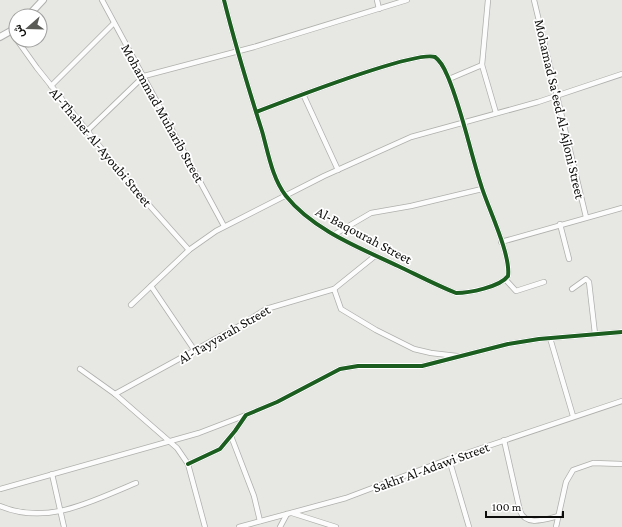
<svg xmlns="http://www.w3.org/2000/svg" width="622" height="527" font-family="'Crimson Pro',Vazirmatn,serif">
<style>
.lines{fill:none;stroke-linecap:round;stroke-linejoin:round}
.street-casing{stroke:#afb0ad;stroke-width:6}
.secondary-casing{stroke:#afb0ad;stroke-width:8}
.street{stroke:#fbfcfb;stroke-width:4.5}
.secondary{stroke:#fbfcfb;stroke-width:6}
.cycleway-casing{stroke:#fff;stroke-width:6}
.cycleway{stroke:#1b5e20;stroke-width:4}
.labels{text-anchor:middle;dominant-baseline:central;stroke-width:3.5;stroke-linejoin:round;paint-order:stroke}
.street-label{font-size:14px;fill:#0e0f0c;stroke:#fff}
</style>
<rect width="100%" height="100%" fill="#e7e8e3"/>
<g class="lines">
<defs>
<g id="street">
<polyline points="102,0 224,226"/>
<path d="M224,0C235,44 248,87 262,131C268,152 272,178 286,196C313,230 360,248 398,266C417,275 436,285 456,293C469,293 500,287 508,276C511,255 489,210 482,188C470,152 463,113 448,77C445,70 442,62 435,57C416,50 282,102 256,112"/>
<polyline points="377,0 379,9"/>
<polyline points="488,0 482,65 496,113"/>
<polyline points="534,0 586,217"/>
<polyline points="17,40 37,68 125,178 189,250"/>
<polyline points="449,79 482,65"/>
<polyline points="51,86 114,23"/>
<polyline points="303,94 338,170"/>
<polyline points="88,130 144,76 254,47 407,0"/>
<polyline points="560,224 569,259"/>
<polyline points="335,234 371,213 411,206 482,189"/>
<polyline points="501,242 622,208"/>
<polyline points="505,279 516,291 544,282"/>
<polyline points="151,286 195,351"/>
<polyline points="334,289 341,309 376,330 414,349 431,353 457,356"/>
<polyline points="572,289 586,279 589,282 595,334"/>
<polyline points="131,305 189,250 216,231 324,176 411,137 538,102 622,74"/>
<polyline points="550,338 573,416"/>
<polyline points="80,369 115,394 177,448 188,464 205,527"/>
<polyline points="115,394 241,325 266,309 334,289 375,256"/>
<polyline points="231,436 254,496 260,521"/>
<path d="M504,440L520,511C526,527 546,519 559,516"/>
<polyline points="449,459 469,527"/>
<polyline points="188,464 220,449 235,431 246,415 277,402 340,369 358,366 422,366 508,344 539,339 622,332"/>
<polyline points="52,474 64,527"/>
<polyline points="0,489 199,433 246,415"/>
<path d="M0,506C48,526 92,501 136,483"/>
<polyline points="292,513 336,527"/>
<polyline points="239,527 346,498 449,459 622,401"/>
<polyline points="280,527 287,514"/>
<polyline points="556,527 566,482 573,470 593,463 622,464"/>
</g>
<g id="secondary">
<polyline points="28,16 43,0"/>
<polyline points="0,37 16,28"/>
</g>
</defs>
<use href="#street" class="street-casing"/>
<use href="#secondary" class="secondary-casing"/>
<use href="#street" class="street"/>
<use href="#secondary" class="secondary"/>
<defs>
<g id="cycleway">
<path d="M224,0C235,44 248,87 262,131C268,152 272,178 286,196C313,230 360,248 398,266C417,275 436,285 456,293C469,293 500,287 508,276C511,255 489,210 482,188C470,152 463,113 448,77C445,70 442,62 435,57C416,50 282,102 256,112"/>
<polyline points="188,464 220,449 235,431 246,415 277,402 340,369 358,366 422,366 508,344 539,339 622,332"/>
</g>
</defs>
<use href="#cycleway" class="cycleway-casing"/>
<use href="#cycleway" class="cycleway"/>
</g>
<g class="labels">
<g class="street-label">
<text transform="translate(560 109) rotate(77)">Mohamad Sa'eed Al-Ajloni Street</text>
<text transform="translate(163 113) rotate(61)">Mohammad Muharib Street</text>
<text transform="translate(101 147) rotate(50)">Al-Thaher Al-Ayoubi Street</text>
<text transform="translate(364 235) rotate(28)">Al-Baqourah Street</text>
<text transform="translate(224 334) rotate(-30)">Al-Tayyarah Street</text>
<text transform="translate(431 467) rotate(-20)">Sakhr Al-Adawi Street</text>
</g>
</g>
<g transform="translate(28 28) rotate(250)"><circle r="19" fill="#ffffff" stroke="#9f9f9e"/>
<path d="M0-3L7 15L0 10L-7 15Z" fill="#5a5b57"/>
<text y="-6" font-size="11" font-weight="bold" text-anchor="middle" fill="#0e0f0c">ش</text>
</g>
<path d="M486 511v6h77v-6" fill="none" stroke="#0e0f0c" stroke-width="2"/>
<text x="492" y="511" font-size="12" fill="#0e0f0c" stroke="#ffffff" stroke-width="3" paint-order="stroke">100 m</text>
</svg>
